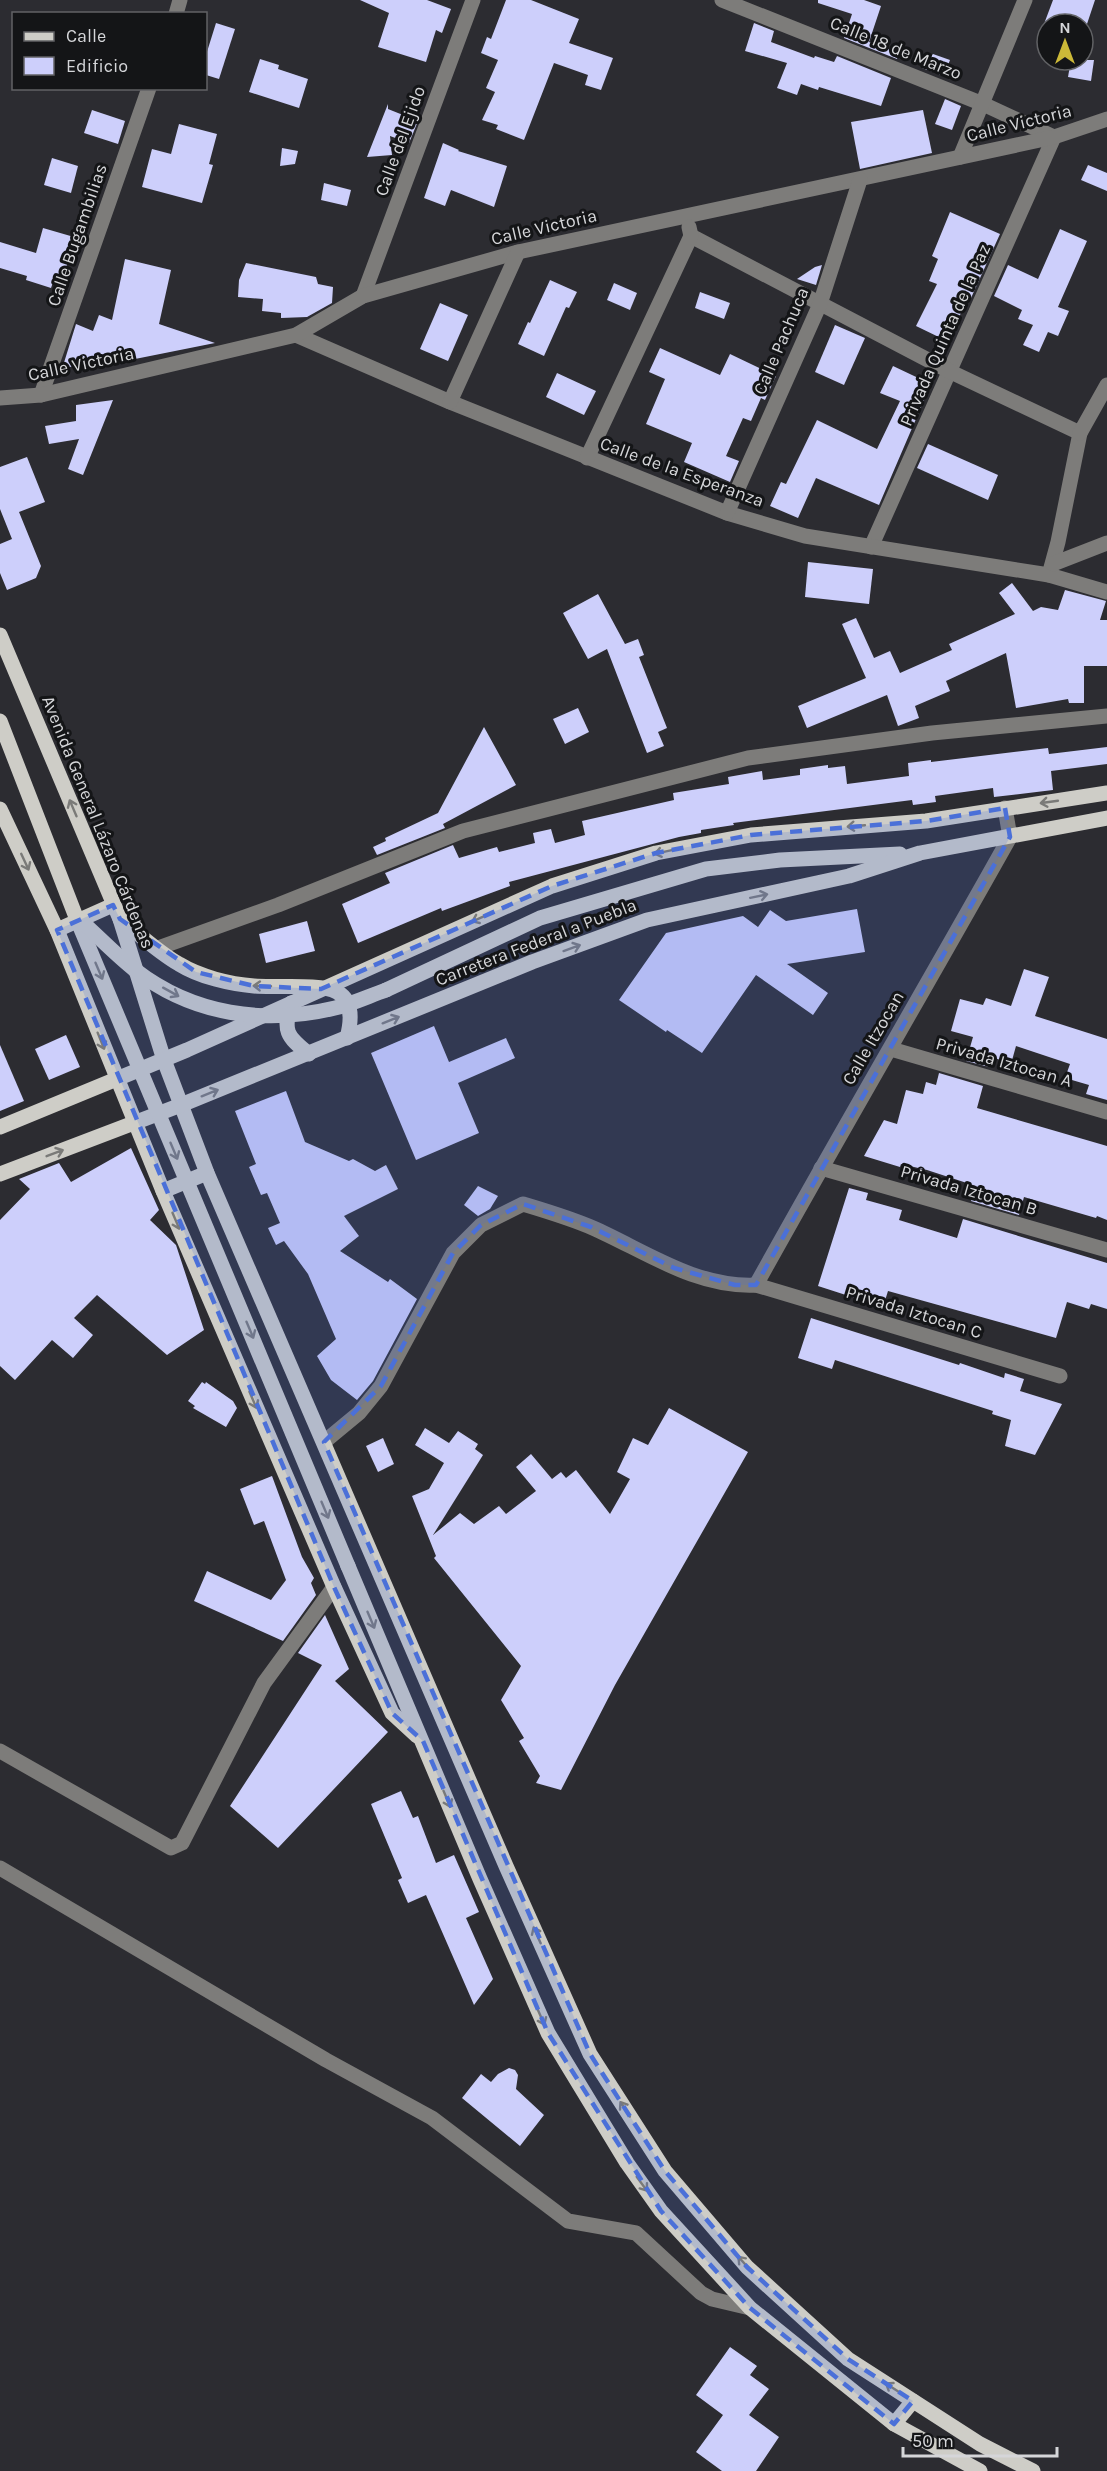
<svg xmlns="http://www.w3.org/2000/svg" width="1107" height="2471" font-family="Karla,sans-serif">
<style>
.building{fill:#cdcffb}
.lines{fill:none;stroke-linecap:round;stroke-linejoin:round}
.minor{stroke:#7d7c7a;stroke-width:15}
.major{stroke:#cecdc7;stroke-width:15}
.major-bridge{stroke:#cecdc7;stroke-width:15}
.oneway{stroke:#7a7a78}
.marked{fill:#4b70d8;fill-opacity:0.2;stroke:#4b70d8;stroke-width:4.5;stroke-dasharray:12 8;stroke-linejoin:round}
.labels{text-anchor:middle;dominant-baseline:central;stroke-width:6;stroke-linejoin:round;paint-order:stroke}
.street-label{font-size:18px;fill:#d5d6d9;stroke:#141517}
</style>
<rect width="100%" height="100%" fill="#2c2c31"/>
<g class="building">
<polygon points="360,0 427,0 451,9 442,33 436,30 426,62 378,47 389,13"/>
<polygon points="506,0 531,0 579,19 569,43 613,58 601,90 585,85 588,75 554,63 524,140 496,129 498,125 482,120 495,92 486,88 498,60 481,53 487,37 491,39"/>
<polygon points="818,0 864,0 881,6 869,42 899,53 897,59 844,38 852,14 818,3"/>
<polygon points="1053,0 1095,0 1087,24 1044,24"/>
<polygon points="216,23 235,29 219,79 206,75 206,55"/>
<polygon points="754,23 774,31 771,42 814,58 815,56 834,62 837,56 891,78 881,106 819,87 818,90 801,84 797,95 777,88 787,63 745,51"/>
<polygon points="933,54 950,60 944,76 922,68"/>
<polygon points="260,59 279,65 278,69 308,79 299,108 249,92"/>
<polygon points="1071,60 1094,60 1091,81 1068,77"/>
<polygon points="945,99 961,106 952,130 935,124"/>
<polygon points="388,104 388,109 418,121 409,143 390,136 392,155 367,157"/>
<polygon points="92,110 125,121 118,144 84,133"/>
<polygon points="923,110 932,153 860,169 851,122"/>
<polygon points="179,124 217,134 209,164 213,165 202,203 142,187 152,149 171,154"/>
<polygon points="443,143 459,150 458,151 507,166 494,207 451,190 445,206 424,198"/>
<polygon points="282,148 298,151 295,164 280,166"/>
<polygon points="52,158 78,166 71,193 44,185"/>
<polygon points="1088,165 1107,173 1107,191 1081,180"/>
<polygon points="324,183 351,190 347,206 321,200"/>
<polygon points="950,212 1000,234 971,298 969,297 947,341 916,326 937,284 929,281 938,259 932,256"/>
<polygon points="43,228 74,237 64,276 56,274 51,288 26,280 27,276 0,268 0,242 36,253"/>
<polygon points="1060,229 1087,241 1058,307 1069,311 1058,336 1048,332 1039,352 1023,345 1033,325 1018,319 1022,310 994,296 1008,265 1038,279"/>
<polygon points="125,259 171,270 159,324 215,343 115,363 118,355 62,369 76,324 93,331 99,315 112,320"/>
<polygon points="246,263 316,277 318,284 333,287 332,303 307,317 281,318 281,313 262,311 263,299 238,297 239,280"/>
<polygon points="822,265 816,285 797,279 815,267"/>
<polygon points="550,280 577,292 569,308 566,307 544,356 518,344 528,322 530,323"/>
<polygon points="614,283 637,293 630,310 607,300"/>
<polygon points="700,292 730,303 724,319 695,308"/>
<polygon points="440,303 468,315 448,361 420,349"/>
<polygon points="835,325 865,338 844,385 815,372"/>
<polygon points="660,348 720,375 730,354 776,376 765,400 761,398 751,421 743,418 726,456 739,461 730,482 684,462 692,443 646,424 665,379 649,372"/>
<polygon points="893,366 931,384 879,505 816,478 798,518 770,506 781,482 786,484 817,420 877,449 900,401 880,393"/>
<polygon points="557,373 596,391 584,415 546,397"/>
<polygon points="113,400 83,475 68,469 79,439 49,444 45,426 76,421 76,405"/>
<polygon points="928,444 998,475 988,500 917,468"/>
<polygon points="27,457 45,502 19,512 41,566 36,578 7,590 0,573 0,544 12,539 0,509 0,467"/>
<polygon points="808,562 873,569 869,604 805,597"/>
<polygon points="1012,583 1033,611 1041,607 1058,610 1065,590 1106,601 1100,620 1107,620 1107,666 1084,666 1084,703 1069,703 1068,699 1016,708 1006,653 946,681 950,691 915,706 919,718 898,726 887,695 807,728 798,706 866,678 842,624 856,618 874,658 890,651 900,673 952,650 949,644 1015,614 999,593"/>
<polygon points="598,594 625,644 638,639 644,655 639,657 667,728 658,732 664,746 647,753 607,649 588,659 563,613"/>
<polygon points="578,708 589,732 565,744 553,719"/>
<polygon points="484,727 516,785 443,824 445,828 377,855 373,847 386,841 385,838 438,813"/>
<polygon points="1107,747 1107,764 1051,771 1053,790 994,797 993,788 935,796 936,802 913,805 912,800 733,823 734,825 701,830 701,833 679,837 509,882 510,886 442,911 441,908 358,943 342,904 390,883 385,873 453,845 459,858 497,847 499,852 535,843 533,833 551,829 555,843 585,835 582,821 674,800 673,793 729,784 728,777 762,771 763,780 800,775 800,769 828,765 828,768 845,766 847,784 909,776 908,763 931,760 931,762 1048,748 1049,754"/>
<polygon points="857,909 865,952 787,964 828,993 813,1015 756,975 702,1053 667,1030 666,1032 619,1000 666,933 743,916 758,927 770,910 786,921"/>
<polygon points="307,921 315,951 266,963 259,934"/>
<polygon points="1024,969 1049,977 1035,1016 1107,1039 1107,1100 1086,1094 1089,1085 1065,1078 1070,1064 1016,1046 1011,1064 992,1057 989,1067 966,1061 973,1037 951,1031 960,999 983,1005 986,998 1011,1006"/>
<polygon points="434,1026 449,1062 506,1038 515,1058 458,1083 479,1133 416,1160 371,1053"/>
<polygon points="66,1035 80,1067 49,1080 35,1049"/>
<polygon points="0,1045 24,1101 0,1111"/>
<polygon points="939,1073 983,1086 977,1108 1107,1146 1107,1220 1097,1216 1096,1218 1024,1197 1019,1215 971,1201 976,1186 927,1170 901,1164 900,1167 864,1156 884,1120 897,1124 906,1090 923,1094 926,1082 936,1085"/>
<polygon points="286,1091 305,1142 349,1161 353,1159 375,1171 386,1165 398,1189 344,1216 359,1236 340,1251 388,1282 390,1279 417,1299 373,1381 357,1400 331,1380 317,1356 336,1339 308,1274 284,1241 276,1245 268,1228 280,1223 267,1193 261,1195 249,1167 256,1164 235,1111"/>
<polygon points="131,1148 159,1210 150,1220 176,1245 204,1330 167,1355 97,1295 74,1318 93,1335 73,1358 52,1340 15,1380 0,1366 0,1220 30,1189 19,1179 59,1163 71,1182"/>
<polygon points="478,1186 498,1196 490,1209 478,1216 464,1205"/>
<polygon points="849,1188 868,1193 866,1200 902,1210 899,1220 957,1238 963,1219 1107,1263 1107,1309 1091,1304 1089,1309 1067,1302 1056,1338 888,1291 883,1307 818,1286"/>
<polygon points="811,1318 959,1365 960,1363 1004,1378 1005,1373 1024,1379 1020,1391 1062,1404 1035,1455 1005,1446 1011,1420 992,1414 993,1411 835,1360 832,1369 798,1358"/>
<polygon points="202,1382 205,1384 206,1382 233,1401 237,1408 226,1427 193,1408 195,1406 188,1401"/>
<polygon points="669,1408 748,1452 615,1685 561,1790 536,1783 540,1776 519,1741 524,1738 501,1700 521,1666 434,1558 436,1556 412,1496 429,1489 444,1463 415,1445 425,1428 449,1443 458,1431 478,1444 475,1449 483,1455 433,1535 460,1513 474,1524 499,1506 506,1514 536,1491 516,1467 531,1454 552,1479 561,1472 566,1478 576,1470 610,1514 630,1479 617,1472 633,1438 648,1445"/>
<polygon points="383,1438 394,1464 378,1472 366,1446"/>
<polygon points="272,1476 302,1557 314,1578 311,1583 316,1595 283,1641 194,1601 207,1571 271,1600 286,1580 264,1521 254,1525 240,1489"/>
<polygon points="325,1615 349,1669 335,1681 388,1732 278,1848 230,1806 322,1665 298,1653"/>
<polygon points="401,1791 413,1818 418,1816 436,1863 454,1855 479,1912 466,1918 493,1979 474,2005 426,1895 408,1903 398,1880 402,1878 371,1804"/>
<polygon points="509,2068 515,2070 518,2075 516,2089 544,2115 520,2146 462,2098 481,2074 491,2082 498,2074"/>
<polygon points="730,2347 757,2366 750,2375 769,2389 749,2415 779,2437 756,2471 722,2471 696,2452 723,2415 696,2395"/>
</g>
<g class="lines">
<g class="minor">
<polyline points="722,0 983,104 1054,137 871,547"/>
<polyline points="176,14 180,0"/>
<polyline points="960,157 1025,0"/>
<polyline points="691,236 951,372 1080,433 1058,542 1049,575"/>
<polyline points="363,296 473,0"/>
<polyline points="296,335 450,402 727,513 805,536 1049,575 1107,592"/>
<polyline points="41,395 149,88"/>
<polyline points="0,398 41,395 296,335 363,296 518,252 1054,137 1107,119"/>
<polyline points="450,402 518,252"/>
<polyline points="1080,433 1107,385"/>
<polyline points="587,458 691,236 689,227"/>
<polyline points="727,513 820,304 860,180"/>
<polyline points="1053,564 1107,543"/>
<polyline points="158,948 278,905 463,831 748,758 932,733 1107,716"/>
<polyline points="891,1049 1107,1112"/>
<polyline points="821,1168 1107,1250"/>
<path d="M756,1285C839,1135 926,987 1010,837L1005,808"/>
<path d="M324,1442L359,1413L381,1386L453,1253L481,1225L523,1204C546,1211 570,1218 593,1228C645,1251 696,1288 756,1285L1060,1376"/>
<polyline points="0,1751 171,1848 182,1843 264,1683 334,1587"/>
<polyline points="0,1868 326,2060 432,2118 568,2221 636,2233 701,2293 712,2299 750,2308"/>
</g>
<g class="major">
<polyline points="0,635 120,919 164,1060 207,1173 506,1866 590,2054 665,2171 747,2267 848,2359 980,2444 1033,2471"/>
<polyline points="0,721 76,917"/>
<polyline points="0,809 57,930 163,1191 334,1587 392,1713 417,1736"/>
<path d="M120,919C139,934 158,952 179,964C200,977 230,984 254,986C276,988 319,983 337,992C354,1001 351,1023 347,1038"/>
<polyline points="57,930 113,905"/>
<polyline points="386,990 540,918 706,869 780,860 900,854"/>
<path d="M291,1003C283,1031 286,1036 309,1054"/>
<polyline points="0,1127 187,1050 552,886 656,853 751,835 926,821 1107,793"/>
<polyline points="0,1174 181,1105 532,962 647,920 849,876 920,853 1107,818"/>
<polyline points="163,1191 207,1173"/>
<polyline points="348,1566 480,1879 548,2033 627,2163 661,2211 750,2308 894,2424 980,2471"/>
<polyline points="894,2424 913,2401"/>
</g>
<g class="major-bridge">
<polyline points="76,917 348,1566"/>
<path d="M81,921C99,937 116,955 135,970C193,1015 264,1025 335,1008C352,1004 369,996 386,990"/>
</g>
</g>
<defs><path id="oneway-shaft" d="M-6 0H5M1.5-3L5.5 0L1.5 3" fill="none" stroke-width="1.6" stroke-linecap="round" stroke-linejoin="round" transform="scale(1.5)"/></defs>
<g class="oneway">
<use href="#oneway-shaft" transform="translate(1049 802) rotate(172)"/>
<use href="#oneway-shaft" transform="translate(73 808) rotate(-113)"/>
<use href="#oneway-shaft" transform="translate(856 826) rotate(175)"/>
<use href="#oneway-shaft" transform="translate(663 852) rotate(168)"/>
<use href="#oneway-shaft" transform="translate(25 862) rotate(65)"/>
<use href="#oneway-shaft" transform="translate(759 896) rotate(-12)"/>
<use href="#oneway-shaft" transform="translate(480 918) rotate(156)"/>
<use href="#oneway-shaft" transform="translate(572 948) rotate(-20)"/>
<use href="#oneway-shaft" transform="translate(99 971) rotate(67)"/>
<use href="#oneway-shaft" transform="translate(262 986) rotate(-178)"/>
<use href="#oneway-shaft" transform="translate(171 992) rotate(29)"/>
<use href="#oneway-shaft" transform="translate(391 1020) rotate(-22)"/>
<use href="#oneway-shaft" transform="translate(101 1041) rotate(68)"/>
<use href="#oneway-shaft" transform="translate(210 1093) rotate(-22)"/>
<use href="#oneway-shaft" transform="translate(174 1151) rotate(67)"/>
<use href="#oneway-shaft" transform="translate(55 1153) rotate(-21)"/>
<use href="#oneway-shaft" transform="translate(176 1221) rotate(67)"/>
<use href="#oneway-shaft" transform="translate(250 1330) rotate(67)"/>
<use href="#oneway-shaft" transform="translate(253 1400) rotate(67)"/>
<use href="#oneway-shaft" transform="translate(325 1510) rotate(67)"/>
<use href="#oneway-shaft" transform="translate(371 1620) rotate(67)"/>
<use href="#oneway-shaft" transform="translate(447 1799) rotate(67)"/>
<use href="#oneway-shaft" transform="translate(537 1935) rotate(-114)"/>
<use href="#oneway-shaft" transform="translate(541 2017) rotate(66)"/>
<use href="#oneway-shaft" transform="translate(625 2109) rotate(-123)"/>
<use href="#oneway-shaft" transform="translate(642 2184) rotate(54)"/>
<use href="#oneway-shaft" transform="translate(744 2263) rotate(-132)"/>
<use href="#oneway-shaft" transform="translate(893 2388) rotate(-147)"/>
</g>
<path class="marked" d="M1005,808L1010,837L756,1285H735L674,1268L591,1227L523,1204L481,1225L453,1253L381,1386L324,1442L590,2054L665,2171L747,2267L848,2359L913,2401L894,2424L750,2308L661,2211L548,2033L423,1741L392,1713L334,1587L57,930L113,905L120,919L196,972L254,986L321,989L552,886L656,853L751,835L926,821Z"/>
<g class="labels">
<g class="street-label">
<text transform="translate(896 48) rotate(22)">Calle 18 de Marzo</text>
<text transform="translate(1019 123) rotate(-14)">Calle Victoria</text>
<text transform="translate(400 141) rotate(-70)">Calle del Ejido</text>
<text transform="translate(544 227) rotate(-13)">Calle Victoria</text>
<text transform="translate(77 235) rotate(-71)">Calle Bugambilias</text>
<text transform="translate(945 335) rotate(-66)">Privada Quinta de la Paz</text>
<text transform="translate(781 341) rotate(-67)">Calle Pachuca</text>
<text transform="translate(81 364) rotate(-12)">Calle Victoria</text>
<text transform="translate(682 472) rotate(20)">Calle de la Esperanza</text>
<text transform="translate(98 822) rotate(68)">Avenida General Lázaro Cárdenas</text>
<text transform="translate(536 942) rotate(-21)">Carretera Federal a Puebla</text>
<text transform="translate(873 1038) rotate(-60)">Calle Itzocan</text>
<text transform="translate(1004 1062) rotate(16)">Privada Iztocan A</text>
<text transform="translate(969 1190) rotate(16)">Privada Iztocan B</text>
<text transform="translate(914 1312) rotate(17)">Privada Iztocan C</text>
</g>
</g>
<rect x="12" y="12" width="195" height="78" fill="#141517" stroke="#616265" stroke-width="1.5"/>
<rect x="24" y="32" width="30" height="9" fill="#cecdc7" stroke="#616265" stroke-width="1.5"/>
<text x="66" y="42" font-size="18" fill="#d5d6d9">Calle</text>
<rect x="24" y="57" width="30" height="18" fill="#cdcffb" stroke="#616265" stroke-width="1.5"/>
<text x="66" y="72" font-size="18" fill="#d5d6d9">Edificio</text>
<g transform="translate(1065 42)"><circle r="28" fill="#141517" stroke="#616265" stroke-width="1.5"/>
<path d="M0-4.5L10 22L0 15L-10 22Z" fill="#ccb938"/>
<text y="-9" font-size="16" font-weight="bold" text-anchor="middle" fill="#d5d6d9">N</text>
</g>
<path d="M903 2447v9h154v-9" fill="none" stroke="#d5d6d9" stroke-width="3"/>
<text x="912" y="2447" font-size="18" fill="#d5d6d9" stroke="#141517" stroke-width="4.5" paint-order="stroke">50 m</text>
</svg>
